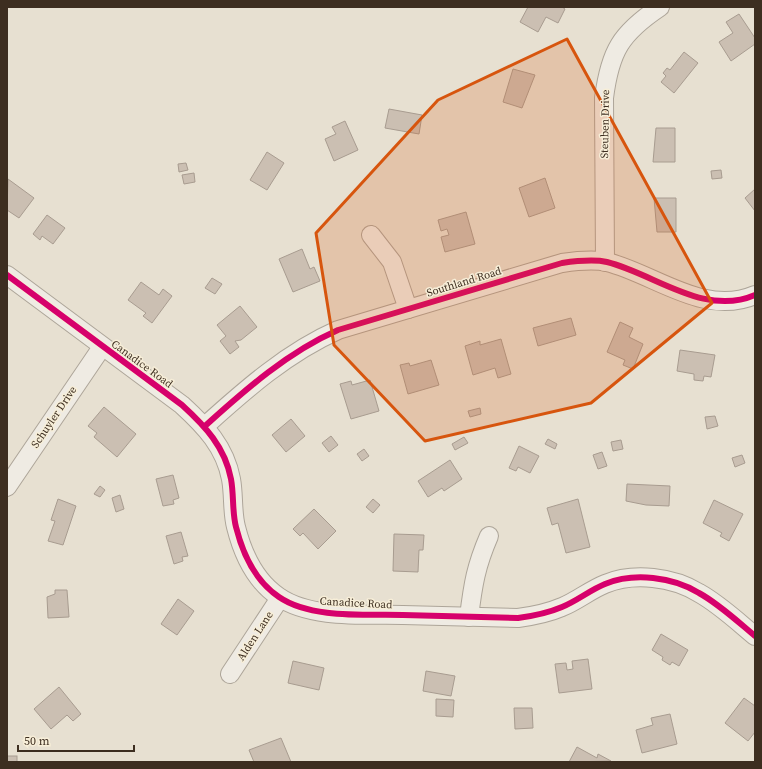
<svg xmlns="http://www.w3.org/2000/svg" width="762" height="769" font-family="'Source Serif 4',serif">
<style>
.building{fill:#cbbfb2;stroke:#a89c90}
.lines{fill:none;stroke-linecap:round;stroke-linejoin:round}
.street-casing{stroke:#ada599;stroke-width:20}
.street{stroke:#efebe3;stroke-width:18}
.cycleway-casing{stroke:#f7eed8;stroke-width:8}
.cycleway{stroke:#d6006c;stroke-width:6}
.marked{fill:#d7550e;fill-opacity:0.2;stroke:#d7550e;stroke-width:3;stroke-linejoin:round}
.labels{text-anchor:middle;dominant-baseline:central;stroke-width:3;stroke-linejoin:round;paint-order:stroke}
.street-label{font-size:11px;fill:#3d2e20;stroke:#f7eed8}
</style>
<rect width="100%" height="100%" fill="#e7e0d1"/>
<g class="building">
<polygon points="528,7 562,7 565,9 558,23 546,17 538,32 520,22"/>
<polygon points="739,14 755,38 755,44 731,61 719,42 733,33 726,22"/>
<polygon points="684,52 698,63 674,93 661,82 666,76 663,73 667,68 670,70"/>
<polygon points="513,69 535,75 522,108 503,102"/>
<polygon points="389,109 422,115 419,134 385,128"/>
<polygon points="345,121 358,150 334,161 325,139 336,134 332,127"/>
<polygon points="656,128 675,128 675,162 653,162"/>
<polygon points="267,152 284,163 267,190 250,180"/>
<polygon points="186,163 188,170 179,172 178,164"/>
<polygon points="721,170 722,178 712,179 711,171"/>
<polygon points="194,173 195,182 184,184 182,175"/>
<polygon points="545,178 555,208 529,217 519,188"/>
<polygon points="8,179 34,198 19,218 7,210"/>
<polygon points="755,189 755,211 745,198"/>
<polygon points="654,198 676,198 676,232 657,232"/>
<polygon points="466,212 475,244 445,252 441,237 449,235 447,229 441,231 438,220"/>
<polygon points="47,215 65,228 53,244 42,236 40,240 33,234"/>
<polygon points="302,249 310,269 314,267 320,281 293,292 279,259"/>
<polygon points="212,278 222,284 215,294 205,288"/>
<polygon points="141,282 159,295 163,289 172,296 152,323 143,316 146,313 128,300"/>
<polygon points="240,306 257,327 241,340 235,341 239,347 230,354 220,341 226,336 217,325"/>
<polygon points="571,318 576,335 538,346 533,328"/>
<polygon points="620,322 633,328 629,337 643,344 633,369 623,365 625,360 607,352"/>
<polygon points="501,339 511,374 498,378 495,368 473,375 465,346 480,341 480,345"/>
<polygon points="680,350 715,355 711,377 704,376 703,381 694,380 694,374 677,371"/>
<polygon points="431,360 439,385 408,394 400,365 409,363 410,366"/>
<polygon points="370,380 379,411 351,419 340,384 351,381 352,385"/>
<polygon points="104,407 136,434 117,457 94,437 97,433 88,426"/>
<polygon points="480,408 481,414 470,417 468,411"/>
<polygon points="715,416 718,426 707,429 705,417"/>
<polygon points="291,419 305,436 286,452 272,435"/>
<polygon points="331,436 338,445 329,452 322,443"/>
<polygon points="464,437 468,443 455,450 452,444"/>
<polygon points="548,439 557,444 555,449 545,444"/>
<polygon points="621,440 623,449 613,451 611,442"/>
<polygon points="519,446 539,456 530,473 518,467 516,471 509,468"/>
<polygon points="364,449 369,456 362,461 357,454"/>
<polygon points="602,452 607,466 598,469 593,455"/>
<polygon points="742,455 745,463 735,467 732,458"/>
<polygon points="450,460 462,479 444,491 442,488 428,497 418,481"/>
<polygon points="173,475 179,498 173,500 174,504 163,506 156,479"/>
<polygon points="627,484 670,486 669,506 646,505 626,501"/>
<polygon points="100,486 105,490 100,497 94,494"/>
<polygon points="120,495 124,509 116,512 112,498"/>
<polygon points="58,499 76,506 63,545 48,541 55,521 51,520"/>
<polygon points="373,499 380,505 373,513 366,507"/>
<polygon points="578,499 590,547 566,553 558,523 552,525 547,508"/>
<polygon points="714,500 743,514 729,541 720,536 722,533 703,523"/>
<polygon points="314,509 336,531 318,549 303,533 300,536 293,529"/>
<polygon points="181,532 188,556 182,557 183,561 174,564 166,536"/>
<polygon points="394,534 424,535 423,550 419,550 418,572 393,571"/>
<polygon points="55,590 67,590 69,617 48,618 47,597 55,594"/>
<polygon points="178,599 194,611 177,635 161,624"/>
<polygon points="661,634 688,650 679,666 672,662 670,665 662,660 663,657 652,650"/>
<polygon points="588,659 592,689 559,693 555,664 566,663 567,670 573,669 572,661"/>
<polygon points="293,661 324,668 319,690 288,683"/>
<polygon points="426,671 455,676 451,696 423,691"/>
<polygon points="59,687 81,714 73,721 67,715 51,729 34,709"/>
<polygon points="744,698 755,706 755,732 748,741 725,723"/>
<polygon points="436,699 454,700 453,717 436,716"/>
<polygon points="514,708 532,708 533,728 515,729"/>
<polygon points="670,714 677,744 642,753 636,730 653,725 651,718"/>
<polygon points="281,738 291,762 254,762 249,750"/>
<polygon points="577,747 597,758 598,754 611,761 569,762"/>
<rect x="7" y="756" width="10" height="6"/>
</g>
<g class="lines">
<defs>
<g id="street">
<polyline points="371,235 392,262 408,309"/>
<path d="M605,262L604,98C610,51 621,33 660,7"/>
<path d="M7,275L182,405C205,426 225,447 231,479C234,495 232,512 236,527C243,555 255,581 279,597C311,619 366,614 403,615C442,616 480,617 518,618C533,616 548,613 562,607C577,601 590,590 605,584C634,572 673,577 699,593C719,604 737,621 755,636"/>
<path d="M205,426C246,389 288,352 338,330L562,263C576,261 593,259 607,262C655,274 704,317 755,295"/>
<polyline points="7,487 102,347"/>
<path d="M469,617C473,584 476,566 489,536"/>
<polyline points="230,674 280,598"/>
</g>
</defs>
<use href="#street" class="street-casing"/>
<use href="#street" class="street"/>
<defs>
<g id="cycleway">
<path d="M7,275L182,405C205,426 225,447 231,479C234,495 232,512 236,527C243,555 255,581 279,597C311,619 366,614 403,615C442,616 480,617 518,618C533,616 548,613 562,607C577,601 590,590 605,584C634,572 673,577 699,593C719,604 737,621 755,636"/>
<path d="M205,426C246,389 288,352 338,330L562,263C576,261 593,259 607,262C655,274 704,317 755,295"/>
</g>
</defs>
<use href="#cycleway" class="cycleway-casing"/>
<use href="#cycleway" class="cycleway"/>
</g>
<path class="marked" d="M567,39L712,303L591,403L425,441L334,345L316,233L438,100Z"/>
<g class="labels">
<g class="street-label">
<text transform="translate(605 124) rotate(-89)">Steuben Drive</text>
<text transform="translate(464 282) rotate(-17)">Southland Road</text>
<text transform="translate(142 364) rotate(36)">Canadice Road</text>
<text transform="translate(54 417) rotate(-56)">Schuyler Drive</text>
<text transform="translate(356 603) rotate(3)">Canadice Road</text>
<text transform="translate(255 636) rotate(-57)">Alden Lane</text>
</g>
</g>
<rect width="762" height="769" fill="none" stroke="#3d2e20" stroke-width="16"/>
<path d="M18 745v6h116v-6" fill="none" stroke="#3d2e20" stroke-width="2"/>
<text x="24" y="745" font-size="12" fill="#3d2e20" stroke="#f7eed8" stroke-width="3" paint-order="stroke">50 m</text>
</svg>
